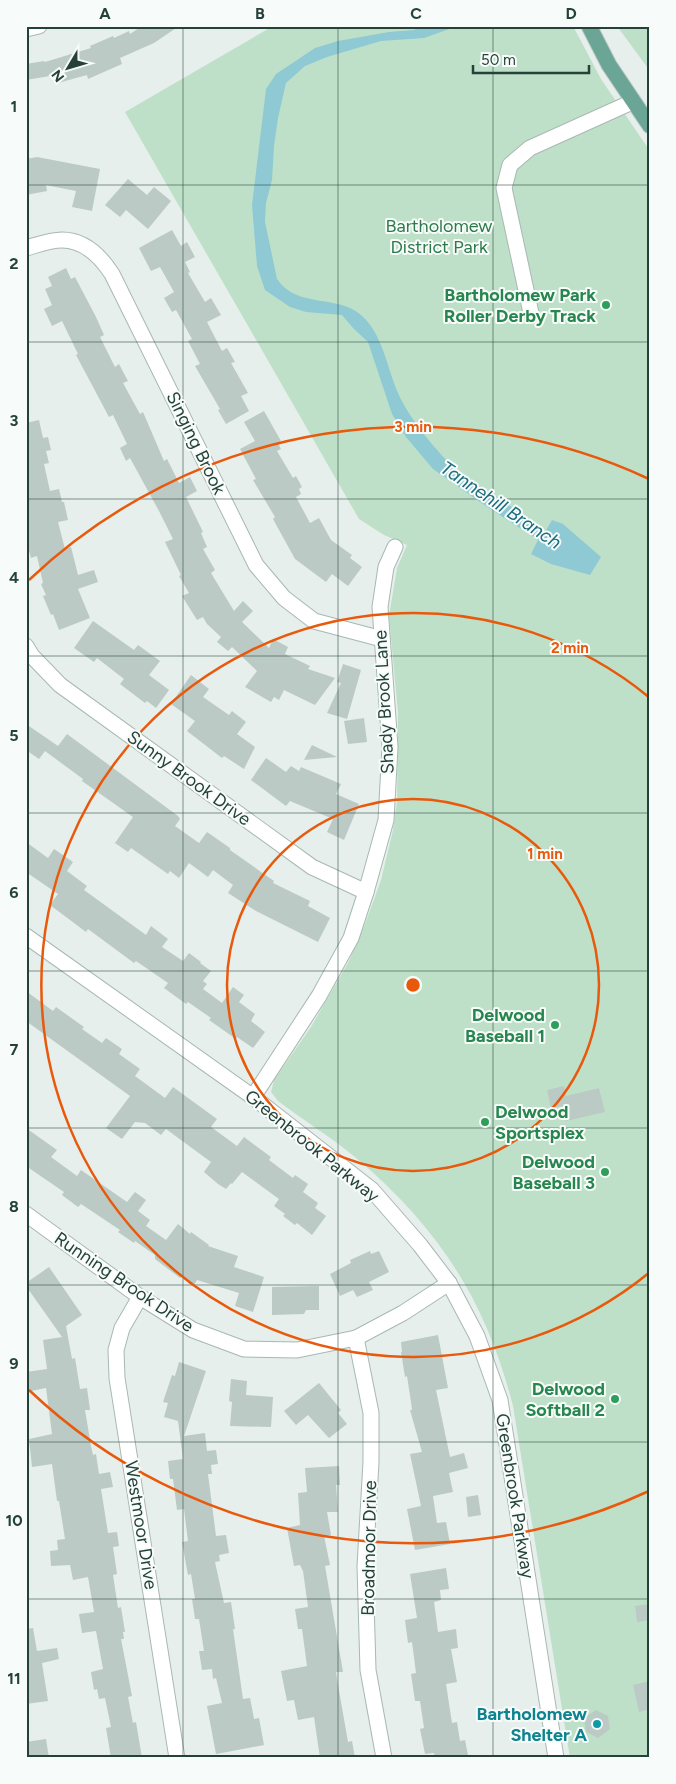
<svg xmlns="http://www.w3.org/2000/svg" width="676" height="1784" font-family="Figtree,sans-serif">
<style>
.green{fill:#bfe0c8}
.water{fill:#8ec9d4}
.building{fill:#bbcac4}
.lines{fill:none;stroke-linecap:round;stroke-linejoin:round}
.minor-casing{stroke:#a8b8b2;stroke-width:17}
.major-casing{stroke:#c2cac8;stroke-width:17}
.minor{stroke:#fff;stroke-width:15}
.major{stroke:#6aa596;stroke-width:15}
.grid{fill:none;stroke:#24423a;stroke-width:1;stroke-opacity:0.55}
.ring{fill:none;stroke:#e8590c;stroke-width:2.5}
.leisure-dot{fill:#2e9e5b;stroke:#f7fbf9;stroke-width:2}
.culture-dot{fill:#0f9aa8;stroke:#f7fbf9;stroke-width:2}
.labels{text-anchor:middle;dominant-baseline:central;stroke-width:4;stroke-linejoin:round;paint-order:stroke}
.park-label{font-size:18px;fill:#2d7a4b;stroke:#f7fbf9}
.leisure-label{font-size:18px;font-weight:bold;fill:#27864d;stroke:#f7fbf9;text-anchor:end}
.street-label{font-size:18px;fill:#24423a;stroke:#f7fbf9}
.culture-label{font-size:18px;font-weight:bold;fill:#0d838f;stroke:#f7fbf9;text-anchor:end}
.water-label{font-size:19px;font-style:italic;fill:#1c6f80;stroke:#f7fbf9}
.centre{fill:#e8590c;stroke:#f7fbf9;stroke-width:2.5}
.ring-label{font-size:15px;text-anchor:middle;font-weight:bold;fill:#e8590c;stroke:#f7fbf9;stroke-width:4;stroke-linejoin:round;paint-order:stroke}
.neatline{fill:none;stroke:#24423a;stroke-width:2}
.grid-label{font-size:16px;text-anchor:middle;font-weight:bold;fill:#24423a}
</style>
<rect width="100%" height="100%" fill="#e6efeb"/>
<g class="green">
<path d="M273,26H573L601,79L650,151V1758H570L513,1406C486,1300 438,1227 355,1157C331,1137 303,1120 278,1101L271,1092L274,1080L311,1027L348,963L365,924L381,880L393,830L397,802L398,713L389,616L397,568L407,545L384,535L359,519L125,112Z"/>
<polygon points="617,26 650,26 650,71"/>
</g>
<path class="water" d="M422,26H458L424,38L381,41L327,57L305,66L286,83L278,118L274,146L272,180L266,203L265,222L277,279C297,309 338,294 361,315C383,334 387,368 398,393C404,407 417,426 427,438C435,448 454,469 463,477C471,483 481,487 490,492C509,505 527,518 545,532L552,520L563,524L601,557L590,575L551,564L531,554L538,540L483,504L433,469L406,437L392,414L368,342L353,328L342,315L306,312L290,307L265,290L257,266L252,205L266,89L276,74L315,48L338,41L389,32L414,30Z"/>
<g class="building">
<polygon points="142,26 179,26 154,43 120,58 122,64 88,79 87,75 58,83 56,75 26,80 26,64 44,61 45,62 91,48 90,46 113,36 114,38 129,31 130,34"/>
<polygon points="37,157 100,169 92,211 72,207 76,191 46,185 47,191 26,195 26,159"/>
<polygon points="128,179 147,195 154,187 171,201 148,229 126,210 120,217 105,205"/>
<polygon points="172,230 181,246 187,242 195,257 185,262 190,272 188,273 205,302 211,298 221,315 207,322 222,351 227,348 235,362 231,363 248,393 241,396 249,411 226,424 218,410 220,409 195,366 200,364 188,341 192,339 176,310 172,312 164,298 174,292 160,267 151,271 139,248"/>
<polygon points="66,268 71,279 75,277 96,317 104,335 100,337 115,367 119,364 128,381 123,383 140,414 143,412 164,461 167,459 179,483 190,477 197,491 186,497 203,532 201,533 207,547 203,549 215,570 211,573 234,611 243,601 253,611 242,622 269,648 273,639 288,647 285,654 310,666 308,669 335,678 315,705 284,690 279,700 274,697 271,702 245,687 257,671 232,647 228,651 217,642 221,637 207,624 203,617 197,620 182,596 189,593 179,576 181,575 165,542 173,539 159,511 130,458 126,461 120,448 127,444 113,415 109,417 76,355 78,354 62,321 52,326 44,309 52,305 45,289 52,286 48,277"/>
<polygon points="264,411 281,441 278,443 281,449 277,451 293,478 296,476 302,487 299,489 301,494 296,497 310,523 319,518 331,540 352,555 350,558 362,567 348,586 332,574 326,582 295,559 273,519 275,517 253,480 256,479 240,449 255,441 244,422"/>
<polygon points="39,420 43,438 48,437 51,450 46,451 49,463 44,464 50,491 59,489 62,502 64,502 68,520 58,522 65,549 71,547 78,575 94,570 98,582 78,589 90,618 59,630 53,614 51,615 43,596 46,595 41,584 43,583 37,556 31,558 26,539 26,537 29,536 26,515 26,423"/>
<polygon points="93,621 134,650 138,645 160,661 149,675 169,690 156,708 147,701 145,703 120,684 124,679 97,658 94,662 74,648"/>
<polygon points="343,664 361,670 347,719 327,713 341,683 337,682"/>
<polygon points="191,675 209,689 203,697 229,715 232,711 246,722 237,734 255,747 244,769 224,756 222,758 187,731 195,721 171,704"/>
<polygon points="364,718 367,742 348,744 344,721"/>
<polygon points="26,724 58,746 67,734 178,816 180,819 175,826 199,843 207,832 230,848 230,850 274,881 273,883 310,901 308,906 330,918 318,942 256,911 228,893 233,885 213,870 208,877 189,863 179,878 170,871 168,874 131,848 128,852 115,843 133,817 82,781 83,779 45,751 39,759 26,750"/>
<polygon points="312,745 337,757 304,760"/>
<polygon points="266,758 286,772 291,766 299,771 301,767 341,784 336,794 359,804 344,840 327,832 333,819 290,801 286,806 251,780"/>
<polygon points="26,842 48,858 54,849 73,862 67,871 87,886 84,890 146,935 151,926 168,939 162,947 183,961 189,953 201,962 200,963 211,971 203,981 207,984 203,989 222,1003 233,987 244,995 239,1002 255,1014 251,1021 265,1032 253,1048 237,1037 236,1039 209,1020 211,1018 188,1002 186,1004 164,988 168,983 136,961 134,963 88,929 86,932 50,905 58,894 26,872"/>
<polygon points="26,991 53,1011 56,1007 84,1027 82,1029 102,1043 106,1038 122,1049 119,1054 140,1069 135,1076 165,1098 173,1087 217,1119 211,1127 237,1146 244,1137 271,1157 269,1160 293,1178 295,1175 308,1184 303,1192 318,1203 315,1208 326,1216 312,1235 297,1223 295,1225 283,1216 285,1214 274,1206 279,1199 242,1172 232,1184 231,1183 226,1189 218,1184 204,1172 211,1162 166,1129 161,1135 145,1123 135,1122 122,1139 106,1128 130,1096 26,1021"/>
<polygon points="564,1086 566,1096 599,1088 605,1112 566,1121 563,1106 551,1108 547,1090"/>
<polygon points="26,1128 57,1150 51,1157 77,1176 81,1170 127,1202 135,1192 146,1200 138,1211 150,1220 146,1226 166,1240 178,1224 190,1234 191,1232 209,1245 208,1246 238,1256 234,1267 264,1277 253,1312 235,1306 239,1293 197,1280 194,1285 182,1276 180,1278 155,1259 155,1255 135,1241 134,1243 118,1232 120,1230 81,1204 78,1207 62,1195 64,1192 26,1166"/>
<polygon points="370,1251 371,1254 379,1251 389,1272 369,1282 373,1290 357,1297 353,1290 340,1296 330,1274 351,1263 350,1260"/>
<polygon points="49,1267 82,1315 66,1326 72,1359 75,1358 80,1389 87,1388 90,1410 85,1410 91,1446 93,1455 96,1454 99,1474 110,1472 113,1487 101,1489 108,1533 117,1532 119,1546 113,1547 117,1574 113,1575 118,1608 121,1607 125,1632 123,1632 124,1639 121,1639 132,1696 128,1697 133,1723 136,1722 142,1758 111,1758 106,1728 111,1727 105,1698 99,1699 97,1689 94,1690 91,1672 103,1669 96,1631 82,1633 79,1614 94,1612 88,1577 73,1580 70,1565 51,1566 50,1551 58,1550 57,1540 65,1539 59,1501 57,1501 52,1464 32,1467 29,1439 52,1434 46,1388 26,1392 26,1372 47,1369 43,1340 62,1337 26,1286 26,1283"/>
<polygon points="319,1286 319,1310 306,1310 304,1314 272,1315 272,1287"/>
<polygon points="438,1335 448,1388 436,1390 450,1457 464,1453 468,1468 449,1473 453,1492 433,1496 437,1523 446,1522 450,1544 415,1550 407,1509 421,1506 410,1454 422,1452 410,1410 412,1410 411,1402 407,1376 405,1377 401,1352 402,1352 401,1342"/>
<polygon points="179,1362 206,1371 184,1436 205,1433 207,1451 216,1450 218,1464 211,1465 212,1474 208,1474 216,1536 226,1535 229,1553 219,1555 220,1561 215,1562 224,1603 231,1602 235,1629 233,1629 243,1699 250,1698 254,1719 259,1718 264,1745 216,1754 207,1706 222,1703 216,1678 213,1679 212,1669 202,1670 199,1651 204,1651 199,1619 195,1619 192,1599 195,1599 191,1574 188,1575 182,1542 188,1541 184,1509 177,1510 173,1479 170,1479 168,1461 183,1459 178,1421 164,1417 168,1403 163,1402 172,1375 175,1376"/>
<polygon points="231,1379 247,1381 246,1395 273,1397 271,1427 230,1426 232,1402 229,1401"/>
<polygon points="319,1383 341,1410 338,1413 347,1424 329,1438 308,1415 296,1425 284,1411"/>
<polygon points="339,1466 340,1485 336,1485 338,1512 327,1512 331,1535 324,1536 330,1565 325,1566 343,1672 336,1672 337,1679 348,1742 352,1741 355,1758 320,1758 314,1717 298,1720 294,1700 287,1701 281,1671 307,1666 302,1629 298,1629 295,1609 308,1607 303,1571 300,1565 294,1566 287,1528 300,1525 298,1493 307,1492 305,1468"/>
<polygon points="478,1495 481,1515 468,1517 466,1497"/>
<polygon points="446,1568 449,1589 440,1590 441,1600 434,1602 438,1632 456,1629 458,1648 451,1649 457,1682 446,1684 452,1723 457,1722 460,1741 465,1740 468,1755 455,1758 435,1758 434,1753 425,1754 420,1729 424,1728 420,1701 415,1701 411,1674 416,1673 412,1642 408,1643 405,1620 417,1618 410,1574"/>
<polygon points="650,1604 650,1620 637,1622 635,1606"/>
<polygon points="33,1628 37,1651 57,1648 59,1659 42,1663 48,1701 26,1704 26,1629"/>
<polygon points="650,1681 650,1709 639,1712 633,1685"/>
<polygon points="596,1710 608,1716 610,1729 598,1738 586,1732 584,1718"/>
<polygon points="46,1739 49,1758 26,1758 26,1742"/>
</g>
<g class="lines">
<defs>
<g id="minor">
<polyline points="26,29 39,26"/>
<path d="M26,248C37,245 50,240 62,240C84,240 101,257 112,274L256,565L284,598L314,621L382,639"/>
<polyline points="531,313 504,188 510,165 530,148 632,102"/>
<polyline points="26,646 32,656 60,685 312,867 366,892"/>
<polyline points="26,936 253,1097 372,1190 420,1245 449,1283 477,1336 500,1400 556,1758"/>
<polyline points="253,1097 319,996 351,938 366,892 386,820 390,747 380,607 386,567 395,547"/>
<polyline points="26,1214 140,1297 193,1330 244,1349 297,1350 356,1338 403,1313 449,1283"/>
<polyline points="140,1297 122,1328 116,1350 117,1378 177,1758"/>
<polyline points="356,1338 371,1413 371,1462 365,1566 368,1670 384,1758"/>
</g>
<polyline id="major" points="589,26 609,65 650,126"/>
</defs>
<use href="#minor" class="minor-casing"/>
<use href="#major" class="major-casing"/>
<use href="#minor" class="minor"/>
<use href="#major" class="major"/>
</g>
<path class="grid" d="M183,26V1758M338,26V1758M493,26V1758M26,185H650M26,342H650M26,499H650M26,656H650M26,813H650M26,971H650M26,1128H650M26,1285H650M26,1442H650M26,1599H650"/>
<g class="ring">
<circle cx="413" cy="985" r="186"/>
<path d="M650 1272A372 372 0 1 1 650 698"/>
<path d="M649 1491A558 558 0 0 1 29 1390M29 580A558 558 0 0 1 649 479"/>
</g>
<g class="leisure-dot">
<circle cx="606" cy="305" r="5"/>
<circle cx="555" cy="1025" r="5"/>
<circle cx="485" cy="1122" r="5"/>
<circle cx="605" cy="1172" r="5"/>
<circle cx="615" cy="1399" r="5"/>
</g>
<circle class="culture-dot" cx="597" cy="1724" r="5"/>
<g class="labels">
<g class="park-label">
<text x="439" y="226">Bartholomew<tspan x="439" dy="21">District Park</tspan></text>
</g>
<g class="leisure-label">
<text x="596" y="295">Bartholomew Park<tspan x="596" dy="21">Roller Derby Track</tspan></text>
<text x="545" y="1015">Delwood<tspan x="545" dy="21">Baseball 1</tspan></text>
<text x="495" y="1112" text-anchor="start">Delwood<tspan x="495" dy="21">Sportsplex</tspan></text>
<text x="595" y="1162">Delwood<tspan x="595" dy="21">Baseball 3</tspan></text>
<text x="605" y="1389">Delwood<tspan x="605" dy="21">Softball 2</tspan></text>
</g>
<g class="street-label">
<text transform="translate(196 443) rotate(64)">Singing Brook</text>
<text transform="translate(384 702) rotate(-93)">Shady Brook Lane</text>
<text transform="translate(189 778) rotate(36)">Sunny Brook Drive</text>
<text transform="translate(312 1146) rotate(39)">Greenbrook Parkway</text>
<text transform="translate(124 1282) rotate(34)">Running Brook Drive</text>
<text transform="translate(515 1496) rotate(81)">Greenbrook Parkway</text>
<text transform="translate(141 1525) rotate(81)">Westmoor Drive</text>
<text transform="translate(369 1548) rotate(-89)">Broadmoor Drive</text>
</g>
<g class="culture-label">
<text x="587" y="1714">Bartholomew<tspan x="587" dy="21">Shelter A</tspan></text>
</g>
<g class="water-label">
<text transform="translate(501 505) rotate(34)">Tannehill Branch</text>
</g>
</g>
<circle cx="413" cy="985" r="8" class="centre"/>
<g class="ring-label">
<text x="413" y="432">3 min</text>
<text x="570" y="653">2 min</text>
<text x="545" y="859">1 min</text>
</g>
<rect width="676" height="1784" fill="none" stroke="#f7fbf9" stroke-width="55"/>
<g transform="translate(68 68) rotate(232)" stroke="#f7fbf9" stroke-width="4" paint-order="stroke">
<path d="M0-4L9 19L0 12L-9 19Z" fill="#24423a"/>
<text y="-8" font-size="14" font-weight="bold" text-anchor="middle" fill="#24423a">N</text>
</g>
<path d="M473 65v8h116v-8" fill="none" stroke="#24423a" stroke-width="2.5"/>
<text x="481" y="65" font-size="15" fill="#24423a" stroke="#f7fbf9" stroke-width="4" paint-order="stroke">50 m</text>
<rect x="28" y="28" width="620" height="1728" class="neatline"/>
<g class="grid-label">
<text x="105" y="19">A</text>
<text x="260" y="19">B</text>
<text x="416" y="19">C</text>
<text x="571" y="19">D</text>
<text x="14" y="112">1</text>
<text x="14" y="269">2</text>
<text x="14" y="426">3</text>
<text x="14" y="583">4</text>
<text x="14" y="741">5</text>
<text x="14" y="898">6</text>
<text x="14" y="1055">7</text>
<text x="14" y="1212">8</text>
<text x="14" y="1369">9</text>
<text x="14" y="1526">10</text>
<text x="14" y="1684">11</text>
</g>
</svg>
